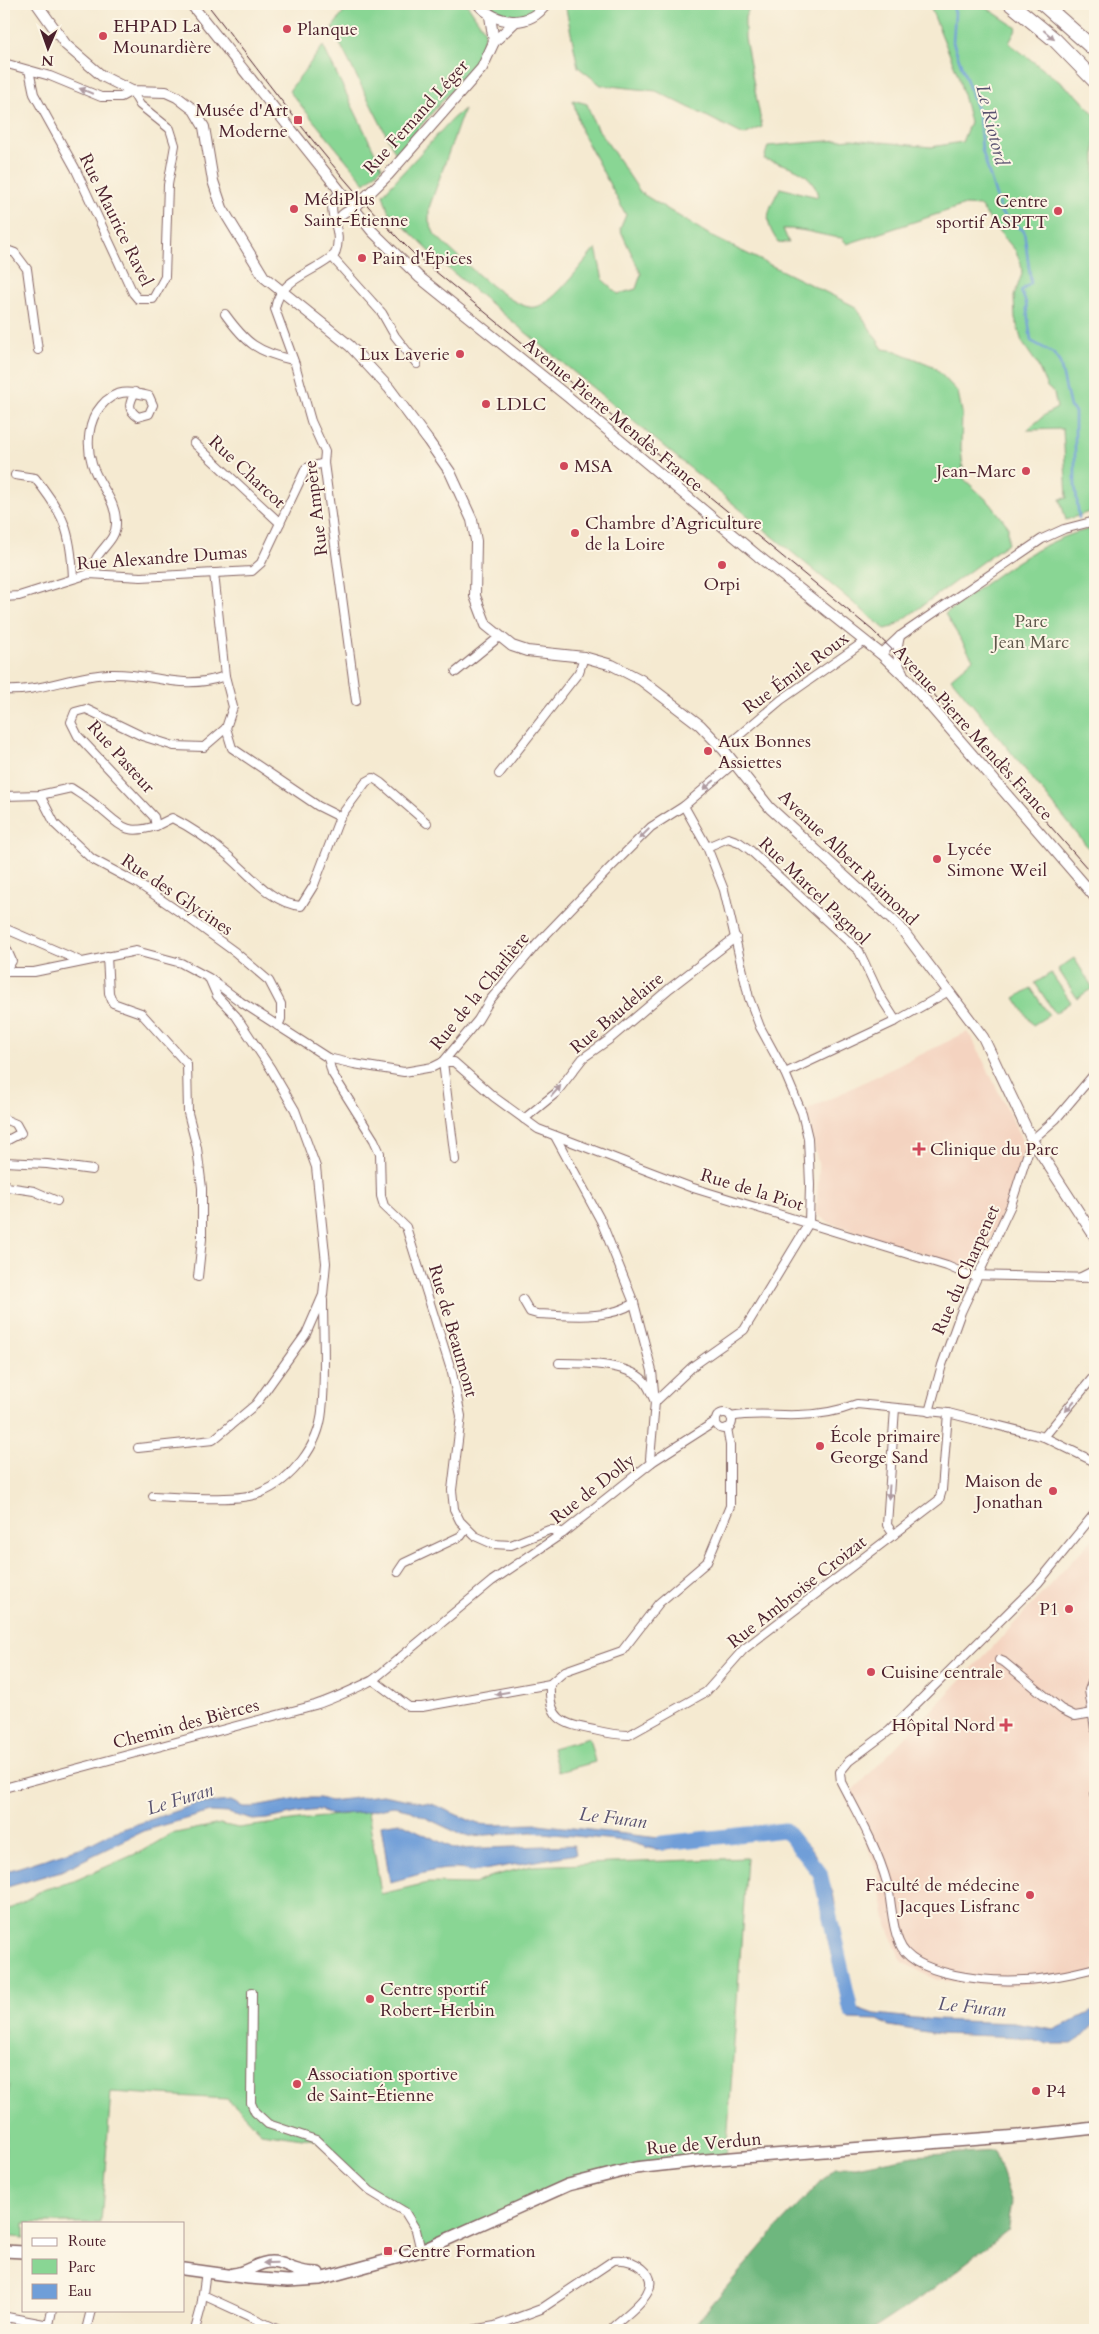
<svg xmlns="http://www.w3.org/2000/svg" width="1099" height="2334" font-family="Cardo,serif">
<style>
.built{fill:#f4d3c0}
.green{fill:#89d694;stroke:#6a7a60}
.forest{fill:#6eb77e;stroke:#5c6b54}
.water{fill:#6f9ed8;stroke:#5c5e82}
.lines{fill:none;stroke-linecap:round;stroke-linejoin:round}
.stream{stroke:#6f9ed8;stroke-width:2.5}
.river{stroke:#6f9ed8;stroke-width:15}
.street-casing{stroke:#866665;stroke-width:10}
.secondary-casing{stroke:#866665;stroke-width:12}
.primary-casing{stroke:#866665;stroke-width:14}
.highway-casing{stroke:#866665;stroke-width:16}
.street{stroke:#fff;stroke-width:8}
.secondary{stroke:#fff;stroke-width:10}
.primary{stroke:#fff;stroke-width:11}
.highway{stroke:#fff;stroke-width:14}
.tram{stroke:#4a1f2b;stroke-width:1}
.oneway{fill:#ae9aa0}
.poi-dot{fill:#d1495b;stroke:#fcf5e5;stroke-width:2}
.labels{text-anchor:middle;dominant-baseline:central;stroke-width:4;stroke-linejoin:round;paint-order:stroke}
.poi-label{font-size:18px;fill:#4a1f2b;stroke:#fcf5e5;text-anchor:start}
.street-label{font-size:18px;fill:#4a1f2b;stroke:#fcf5e5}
.park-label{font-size:18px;fill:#5d564a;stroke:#fcf5e5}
.water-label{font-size:19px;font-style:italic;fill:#595270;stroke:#fcf5e5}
</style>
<rect width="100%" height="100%" fill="#fcf5e5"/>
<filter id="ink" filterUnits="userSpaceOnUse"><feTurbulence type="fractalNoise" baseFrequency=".02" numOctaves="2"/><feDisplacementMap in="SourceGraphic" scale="10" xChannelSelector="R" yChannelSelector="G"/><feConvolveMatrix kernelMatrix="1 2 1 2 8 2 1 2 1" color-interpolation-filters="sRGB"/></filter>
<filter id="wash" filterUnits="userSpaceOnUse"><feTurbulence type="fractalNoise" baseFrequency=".0096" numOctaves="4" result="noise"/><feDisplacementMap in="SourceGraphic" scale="20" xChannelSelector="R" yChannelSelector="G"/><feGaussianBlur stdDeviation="1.12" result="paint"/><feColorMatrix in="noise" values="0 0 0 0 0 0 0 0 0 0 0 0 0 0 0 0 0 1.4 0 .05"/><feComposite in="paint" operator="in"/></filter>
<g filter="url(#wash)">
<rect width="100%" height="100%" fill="#f5ead1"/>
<g class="built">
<polygon points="967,1032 972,1038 1018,1131 1023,1143 1023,1153 1005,1206 981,1262 967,1268 830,1223 816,1214 819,1168 807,1110"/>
<polygon points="1095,1536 1095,1974 1062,1981 1008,1986 937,1980 902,1962 887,1925 878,1875 865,1837 846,1798 988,1652"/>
</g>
<g class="green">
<polygon points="350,4 467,4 485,31 480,58 396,154 332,28"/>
<path d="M482,4H541C520,22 503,21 482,4Z"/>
<polygon points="565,4 751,4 745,17 745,38 762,127 744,135 656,91 601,85 578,67"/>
<path d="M929,4H981L1017,28L1009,43L1078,96L1095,115V510L1066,520L1060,499L1067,498L1063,429L1027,430L1046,414L1057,408L1054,393L1047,387L1037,364L1022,342L1015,318L1014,296L1022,274L1021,263L1015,250L996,228L980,206L965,205L847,244L842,238C821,236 803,228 783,229L789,243L778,242C762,219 768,211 780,188L818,197C813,169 787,166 764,159L768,146L851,139L931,147L962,142L970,122L958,75Z"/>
<polygon points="323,46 382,167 365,183 289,91"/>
<path d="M573,100L587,104L594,123L641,193L713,237L856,307L883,349L896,351L933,366L958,392L962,412L961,448L964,479L990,503L1008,526V543L893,627L885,629L444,265L388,211L383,194L452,119L464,109L429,208V222L435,235C453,251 513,313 536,307C555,303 582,263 596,248L603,280L618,294L636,289L641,274L620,229L626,215L581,131Z"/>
<path d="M1095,528V856L951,678L973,659L945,614C991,580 1038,539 1095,528Z"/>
<polygon points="1074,958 1093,988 1077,998 1058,969"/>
<polygon points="1051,973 1071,1002 1055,1013 1035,983"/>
<polygon points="1031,988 1049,1015 1033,1025 1015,998"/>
<polygon points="589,1738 595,1762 558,1772 552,1748"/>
<polygon points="368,1811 381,1894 427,1883 474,1884 489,1877 531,1866 747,1858 726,2158 568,2185 421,2251 405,2212 370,2191 316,2140 261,2132 241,2111 227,2099 111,2092 101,2223 24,2223 24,2238 4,2236 4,2171 9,2085 4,2084 4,1913 42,1890 74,1881 142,1851 171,1834 220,1824 238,1828"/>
</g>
<polygon class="forest" points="994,2151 1012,2204 1007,2231 922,2297 872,2330 690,2330 775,2230 835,2167 856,2167 913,2156"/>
<g class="water">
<polygon points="382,1795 432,1804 478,1824 493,1825 538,1824 685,1841 709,1832 729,1832 759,1826 790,1831 797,1835 814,1853 833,1893 835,1904 833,1919 840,1972 846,1991 857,2008 874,2014 935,2020 1013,2023 1054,2030 1095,2010 1095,2023 1081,2038 1072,2044 1047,2044 1020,2037 939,2034 889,2026 878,2020 849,2019 845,2011 827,1937 828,1904 811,1857 803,1849 783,1837 758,1832 667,1850 653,1849 626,1841 532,1832 470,1836 458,1833 407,1809 393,1806 364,1812 332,1815 321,1810 301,1812 267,1819 253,1820 228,1813 210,1812 143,1831 61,1871 4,1888 4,1872 86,1846 111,1833 196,1804 231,1801 243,1807 255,1807 304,1798 320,1798 330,1801"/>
<path d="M399,1822L455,1849L574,1845L576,1854L472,1872C447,1863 416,1876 390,1882L381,1825Z"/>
</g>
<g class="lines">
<polyline class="stream" points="952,4 955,13 953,42 979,115 982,150 1001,213 1024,231 1031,283 1021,291 1026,303 1031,341 1053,353 1060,363 1070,407 1075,412 1075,484 1079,518"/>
<polyline class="river" points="662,1843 785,1830 820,1873 851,2011"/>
</g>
</g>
<g filter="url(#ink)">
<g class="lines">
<defs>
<g id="street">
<polyline points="4,63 50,76 101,97 121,97 132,91 140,105 170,129 175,145 168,185 165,277 153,299 138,299 133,293 75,168 34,94 29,70"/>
<path d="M340,191C320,214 346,225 335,254C315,273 279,278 275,309L295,364L311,421L325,452L324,463L356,701"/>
<path d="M336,225C339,215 344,212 354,208"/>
<polyline points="4,249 15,253 27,269 38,350"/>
<polyline points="332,257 382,313 395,336 417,364"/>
<path d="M225,314C246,343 257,352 293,360"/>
<polyline points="194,443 280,523"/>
<path d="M15,475L35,478C64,514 71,531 73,578"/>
<path d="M89,574C92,568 94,562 97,557C104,546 116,538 116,524C117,500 98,485 92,464C86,445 88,421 101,406C115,389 129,391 149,396L153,405L149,414L138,417C127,409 129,404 135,392"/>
<polyline points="4,597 19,596 89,574 141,577 252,571 261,563 306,468 324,463"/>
<path d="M900,636C897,650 895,659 903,672"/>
<polyline points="881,654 900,636 1042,539 1064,529 1095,521"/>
<polyline points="456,672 499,637"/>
<path d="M4,690C37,693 74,675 109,674C153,672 180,692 225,676"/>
<polyline points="226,728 232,748 318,806 340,817"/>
<polyline points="723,749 781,700 865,641"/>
<polyline points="499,774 579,672 584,657"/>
<polyline points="40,795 55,824 92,859 137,883 191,920 235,952 269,981 281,1004 281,1019 278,1026"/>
<path d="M4,796L40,795L71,788C80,794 89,799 97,806C121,825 124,836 156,826L154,817L78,736L71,722L75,712L86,709L142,736L174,746L204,747L226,728L233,707L225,676L214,573"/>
<path d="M156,826L172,818C192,828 209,840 226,854C248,872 271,904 301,906L314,885L340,817L366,782L373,778L381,783L427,823"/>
<polyline points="707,847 728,838 739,842 750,850 859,951 880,996 896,1021"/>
<polyline points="4,928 80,961"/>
<polyline points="4,943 12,961 4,974"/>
<polyline points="107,956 109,993 113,1003 141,1013 187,1064 188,1113 197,1148 202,1188 202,1239 198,1277"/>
<polyline points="6,972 34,972 136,951 181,963 209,978 241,1002 328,1058 354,1064 404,1072 433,1067 443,1062 478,1020 490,1000 537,944 609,869 651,827 684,806 733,764"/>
<polyline points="328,1058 332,1073 374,1140 380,1153 381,1196 384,1206 406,1227 452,1373 461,1416 452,1490 454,1509 460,1521 475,1536 493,1544 511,1545 549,1530 557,1530 563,1533"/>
<polyline points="443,1062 454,1062 494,1097 538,1129 690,1187 947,1266 968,1275 1095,1278"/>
<polyline points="443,1062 455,1160"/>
<polyline points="785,1073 896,1021 949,991"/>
<polyline points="4,1119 16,1124 21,1133 4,1142"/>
<polyline points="524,1119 556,1093 583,1058 610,1039 670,988 736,937"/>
<polyline points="555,1136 601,1221 634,1303 652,1371 655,1402 650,1459 652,1462"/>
<polyline points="4,1162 47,1164 92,1170"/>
<polyline points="4,1183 7,1187 34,1191 57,1201"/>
<polyline points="1079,1278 1095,1270"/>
<path d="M523,1300L530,1312L537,1314C569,1315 606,1321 634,1303"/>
<path d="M559,1363C582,1363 628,1363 644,1381C649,1387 652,1395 655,1402L693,1366L744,1330L809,1223L810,1185L808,1138L802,1113L785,1073L760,1027L749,998L724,890L707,847L684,806"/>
<polyline points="929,1412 942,1365 961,1312 1011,1205 1032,1140 1056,1119 1095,1073"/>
<circle cx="724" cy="1421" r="8"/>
<path d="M731,1417C753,1412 776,1416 798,1415C817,1415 839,1411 857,1404L948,1413L1044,1437L1095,1462"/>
<path d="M727,1428L730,1445V1506L707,1562L659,1603L622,1651L565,1671L550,1684C548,1720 563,1724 594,1730C606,1733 617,1735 629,1735L706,1692L744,1649L939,1500L942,1490L948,1413"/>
<polyline points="1044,1437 1095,1375"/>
<polyline points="138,1448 213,1440 256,1404 306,1334 323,1295 326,1263 316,1167 295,1110 271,1069 236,1016 217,996 210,980"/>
<path d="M153,1496C179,1497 238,1502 260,1493C292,1480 319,1446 322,1411C326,1375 323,1336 323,1300"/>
<path d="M1095,1513L1038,1583L889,1731L849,1761L840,1772L841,1782C858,1815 877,1847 887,1883C892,1902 891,1924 899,1942C912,1977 992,1982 1024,1980C1048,1979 1072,1974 1095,1968"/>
<polyline points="894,1535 887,1525 895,1408"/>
<polyline points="398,1572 404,1563 461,1536 466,1529"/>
<polyline points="999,1660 1004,1662 1061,1709 1075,1716 1093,1713"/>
<polyline points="1095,1675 1089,1690 1095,1729"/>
<polyline points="373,1680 409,1707 422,1707 550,1684"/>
<polyline points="1095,1785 1095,1794"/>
<path d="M4,1788L315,1705C336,1698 354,1689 373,1680L492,1581L563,1533L652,1462L716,1421"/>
<polyline points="252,1992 251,2103 255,2112 268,2124 316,2140 370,2191 405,2212 416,2230 421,2251"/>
<polyline points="203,2295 279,2330"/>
<polyline points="5,2330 7,2317 49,2325"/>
<polyline points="48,2330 52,2310"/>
<polyline points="86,2330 91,2310"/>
<polyline points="195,2330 201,2308 206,2271"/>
<path d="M472,2330L495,2326L541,2309L614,2260C625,2259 634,2261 643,2269C668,2290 622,2316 610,2330"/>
</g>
<g id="secondary">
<polyline points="37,4 66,45 102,76 132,91 166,92 177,97 194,110 204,127 213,181 222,208 264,277 350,346 389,388 427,439 450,472 472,520 476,541 475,596 486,625 512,646 527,651 584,657 612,665 641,680 700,725 723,749 770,808 900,927 983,1037 1032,1140 1095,1237"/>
<polyline points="191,4 372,231 419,277 567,396 758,556 881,654 907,679 1095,897"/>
<path d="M478,4C496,24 528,29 546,4"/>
<polyline points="490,16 494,42"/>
<polyline points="354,208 388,175 482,68 494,42 515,22"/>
</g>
<g id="primary">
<polyline points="4,2251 24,2252"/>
<polyline points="184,2269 249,2278 288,2281 320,2279 421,2251 568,2185 635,2168 706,2160 1032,2135 1095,2128"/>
<path d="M233,2274C247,2273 257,2262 271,2262C281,2262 286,2266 294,2269C302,2272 310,2273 318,2273"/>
</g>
<g id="highway">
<polyline points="1011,4 1055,40 1095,81"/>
<polyline points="1043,4 1095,50"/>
</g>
</defs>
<use href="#street" class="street-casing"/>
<use href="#secondary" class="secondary-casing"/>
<use href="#primary" class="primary-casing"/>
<use href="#highway" class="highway-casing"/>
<use href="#street" class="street"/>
<use href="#secondary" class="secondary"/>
<use href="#primary" class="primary"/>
<use href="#highway" class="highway"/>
<path class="tram" d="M207,4C273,88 336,178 413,253L872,630L908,665L1095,877"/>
</g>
<defs><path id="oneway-solid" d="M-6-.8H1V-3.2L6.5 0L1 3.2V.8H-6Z" transform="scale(1.25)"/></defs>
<g class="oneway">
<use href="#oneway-solid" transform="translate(1049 35) rotate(41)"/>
<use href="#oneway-solid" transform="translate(86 91) rotate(-158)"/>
<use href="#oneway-solid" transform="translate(709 785) rotate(141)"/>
<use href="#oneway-solid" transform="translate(644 834) rotate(135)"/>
<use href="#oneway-solid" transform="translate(556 1091) rotate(-49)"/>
<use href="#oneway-solid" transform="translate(1070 1406) rotate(130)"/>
<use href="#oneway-solid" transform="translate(889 1492) rotate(94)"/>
<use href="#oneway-solid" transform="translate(502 1693) rotate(170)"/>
<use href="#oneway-solid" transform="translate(270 2263) rotate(179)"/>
</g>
</g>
<g class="poi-dot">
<circle cx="287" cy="29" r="5"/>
<circle cx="103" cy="36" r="5"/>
<rect x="293" y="115" width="10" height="10" rx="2.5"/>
<circle cx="294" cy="209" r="5"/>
<circle cx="1058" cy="211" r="5"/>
<circle cx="362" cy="258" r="5"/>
<circle cx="460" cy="354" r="5"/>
<circle cx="486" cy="404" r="5"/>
<circle cx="564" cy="466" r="5"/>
<circle cx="1026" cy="471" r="5"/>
<circle cx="575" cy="533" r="5"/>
<circle cx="722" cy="565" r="5"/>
<circle cx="708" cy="751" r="5"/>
<circle cx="937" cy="859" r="5"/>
<path d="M916.5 1141.5h5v5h5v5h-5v5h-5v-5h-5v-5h5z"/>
<circle cx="820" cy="1446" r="5"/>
<circle cx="1053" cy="1491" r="5"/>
<circle cx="1069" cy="1609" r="5"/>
<circle cx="871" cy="1672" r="5"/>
<path d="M1003.5 1717.5h5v5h5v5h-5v5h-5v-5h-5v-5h5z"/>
<circle cx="1030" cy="1895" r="5"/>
<circle cx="370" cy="1999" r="5"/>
<circle cx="297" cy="2084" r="5"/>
<circle cx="1036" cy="2091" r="5"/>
<rect x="383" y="2246" width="10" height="10" rx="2.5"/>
</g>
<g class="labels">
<g class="poi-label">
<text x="113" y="26">EHPAD La<tspan x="113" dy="21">Mounardière</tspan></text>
<text x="297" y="29">Planque</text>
<text x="288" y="110" text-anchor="end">Musée d'Art<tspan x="288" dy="21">Moderne</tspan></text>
<text x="304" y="199">MédiPlus<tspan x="304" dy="21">Saint-Étienne</tspan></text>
<text x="1048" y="201" text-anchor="end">Centre<tspan x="1048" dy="21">sportif ASPTT</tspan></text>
<text x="372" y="258">Pain d'Épices</text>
<text x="450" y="354" text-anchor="end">Lux Laverie</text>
<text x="496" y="404">LDLC</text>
<text x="574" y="466">MSA</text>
<text x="1016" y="471" text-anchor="end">Jean-Marc</text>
<text x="585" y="523">Chambre d’Agriculture<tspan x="585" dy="21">de la Loire</tspan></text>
<text x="722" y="584" text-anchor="middle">Orpi</text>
<text x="718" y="741">Aux Bonnes<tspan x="718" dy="21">Assiettes</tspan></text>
<text x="947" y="849">Lycée<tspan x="947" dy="21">Simone Weil</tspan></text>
<text x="930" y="1149">Clinique du Parc</text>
<text x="830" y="1436">École primaire<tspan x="830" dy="21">George Sand</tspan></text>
<text x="1043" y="1481" text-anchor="end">Maison de<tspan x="1043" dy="21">Jonathan</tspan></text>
<text x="1059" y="1609" text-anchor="end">P1</text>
<text x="881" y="1672">Cuisine centrale</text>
<text x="995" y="1725" text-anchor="end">Hôpital Nord</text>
<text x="1020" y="1885" text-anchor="end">Faculté de médecine<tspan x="1020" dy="21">Jacques Lisfranc</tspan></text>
<text x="380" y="1989">Centre sportif<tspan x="380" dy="21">Robert-Herbin</tspan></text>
<text x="307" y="2074">Association sportive<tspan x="307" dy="21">de Saint-Étienne</tspan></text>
<text x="1046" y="2091">P4</text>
<text x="398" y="2251">Centre Formation</text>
</g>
<g class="street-label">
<text transform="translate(416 117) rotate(-48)">Rue Fernand Léger</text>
<text transform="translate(116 220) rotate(64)">Rue Maurice Ravel</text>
<text transform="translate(613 415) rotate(40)">Avenue Pierre Mendès France</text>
<text transform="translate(247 472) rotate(43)">Rue Charcot</text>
<text transform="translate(316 508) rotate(-97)">Rue Ampère</text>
<text transform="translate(162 558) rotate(-4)">Rue Alexandre Dumas</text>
<text transform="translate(796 673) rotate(-36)">Rue Émile Roux</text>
<text transform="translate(973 733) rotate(48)">Avenue Pierre Mendès France</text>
<text transform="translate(121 757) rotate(48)">Rue Pasteur</text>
<text transform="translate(848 858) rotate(44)">Avenue Albert Raimond</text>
<text transform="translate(814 891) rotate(44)">Rue Marcel Pagnol</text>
<text transform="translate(177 895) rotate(34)">Rue des Glycines</text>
<text transform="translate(480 991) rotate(-51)">Rue de la Charlière</text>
<text transform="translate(617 1013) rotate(-40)">Rue Baudelaire</text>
<text transform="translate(752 1190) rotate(17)">Rue de la Piot</text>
<text transform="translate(966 1270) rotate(-66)">Rue du Charpenet</text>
<text transform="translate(453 1331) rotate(74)">Rue de Beaumont</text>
<text transform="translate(593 1489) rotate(-38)">Rue de Dolly</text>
<text transform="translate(797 1592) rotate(-38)">Rue Ambroise Croizat</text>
<text transform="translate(186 1724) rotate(-15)">Chemin des Bièrces</text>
<text transform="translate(704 2144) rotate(-5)">Rue de Verdun</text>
</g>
<g class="park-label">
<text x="1031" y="621">Parc<tspan x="1031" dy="21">Jean Marc</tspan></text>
</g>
<g class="water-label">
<text transform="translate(992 125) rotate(76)">Le Riotord</text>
<text transform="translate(180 1799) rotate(-17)">Le Furan</text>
<text transform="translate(613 1818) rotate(7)">Le Furan</text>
<text transform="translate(972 2007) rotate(6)">Le Furan</text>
</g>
</g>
<rect width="1099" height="2334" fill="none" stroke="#fcf5e5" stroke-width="20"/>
<rect x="22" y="2222" width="162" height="90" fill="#fcf5e5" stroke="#b59f9b"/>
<rect x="32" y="2238" width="25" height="8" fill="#ffffff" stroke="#b59f9b"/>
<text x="68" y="2246" font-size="15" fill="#4a1f2b">Route</text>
<rect x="32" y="2259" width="25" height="15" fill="#89d694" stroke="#b59f9b"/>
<text x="68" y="2272" font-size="15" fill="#4a1f2b">Parc</text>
<rect x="32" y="2284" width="25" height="15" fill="#6f9ed8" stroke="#b59f9b"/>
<text x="68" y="2296" font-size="15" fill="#4a1f2b">Eau</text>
<g transform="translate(48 48) rotate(182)" stroke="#fcf5e5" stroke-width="4" paint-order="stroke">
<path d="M0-4L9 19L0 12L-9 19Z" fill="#4a1f2b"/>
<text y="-8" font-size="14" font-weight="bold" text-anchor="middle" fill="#4a1f2b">N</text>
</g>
</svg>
